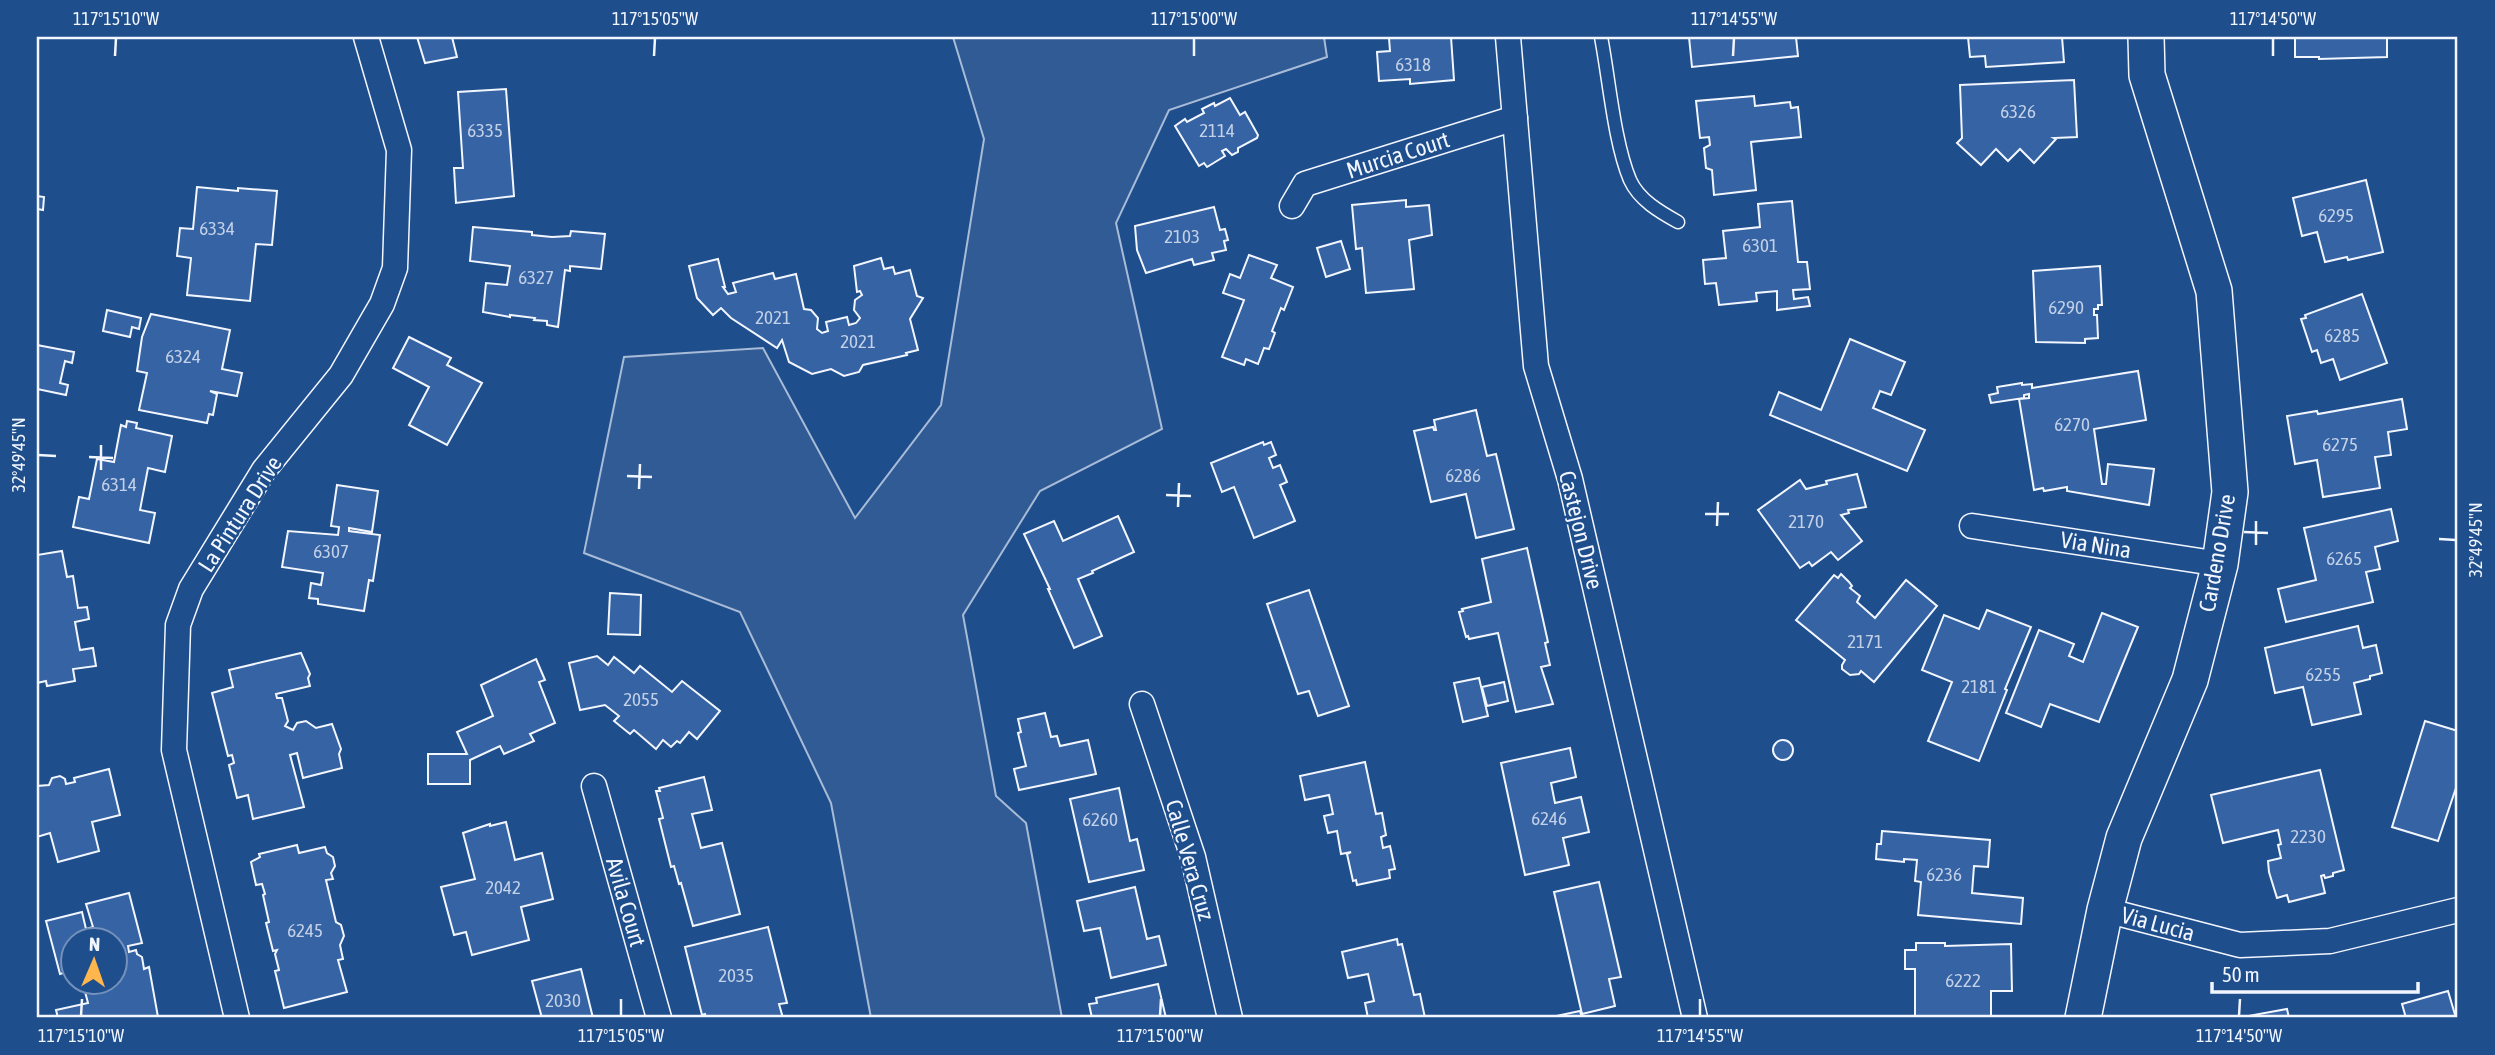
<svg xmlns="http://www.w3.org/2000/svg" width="2495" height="1055" font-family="'Asap Condensed',sans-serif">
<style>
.green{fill:#305b95;stroke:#a8bbd7;stroke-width:2}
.building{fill:#3563a3;stroke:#f2f6ff;stroke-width:2}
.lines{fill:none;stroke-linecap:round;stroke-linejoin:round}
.lane-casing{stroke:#f2f6ff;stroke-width:15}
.street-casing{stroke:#f2f6ff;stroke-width:27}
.secondary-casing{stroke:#f2f6ff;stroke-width:38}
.lane{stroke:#1f4e8c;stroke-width:12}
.street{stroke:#1f4e8c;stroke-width:24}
.secondary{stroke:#1f4e8c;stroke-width:35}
.ticks{fill:none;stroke:#f2f6ff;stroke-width:2.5}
.labels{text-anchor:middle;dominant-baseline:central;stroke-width:5;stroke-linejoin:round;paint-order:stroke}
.number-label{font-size:19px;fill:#c3d1e8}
.street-label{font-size:23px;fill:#f2f6ff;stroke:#1f4e8c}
.neatline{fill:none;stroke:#f2f6ff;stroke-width:2.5}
.ticks-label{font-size:18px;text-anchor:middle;fill:#f2f6ff}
</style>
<rect width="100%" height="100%" fill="#1f4e8c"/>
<polygon class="green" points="953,37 1324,37 1327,57 1169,110 1116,223 1162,429 1040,491 963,615 996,796 1026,823 1062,1018 871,1018 831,803 740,612 584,553 624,357 763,348 855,518 941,405 984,139"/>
<g class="building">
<polygon points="417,37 452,37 457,57 425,63"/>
<polygon points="1406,37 1451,37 1454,80 1410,84 1410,79 1379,81 1377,52 1390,51 1389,38"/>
<polygon points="1687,37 1796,37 1798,56 1692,67 1689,37"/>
<polygon points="1968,37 2062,37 2064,62 1986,67 1985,56 1970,57"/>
<polygon points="2295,37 2387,37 2387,57 2319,59 2319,57 2295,57"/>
<polygon points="2074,80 2077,137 2054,138 2056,139 2034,163 2020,149 2008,161 1996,149 1981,165 1957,143 1962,138 1960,85"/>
<polygon points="506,89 514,196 456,203 454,168 463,168 458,92"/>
<polygon points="1754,96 1755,106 1790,102 1791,108 1798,107 1801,137 1751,142 1756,190 1714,195 1712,170 1706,168 1704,148 1710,145 1709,137 1700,138 1696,101"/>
<polygon points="1230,98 1240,115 1245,112 1258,135 1257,138 1238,148 1238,152 1232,155 1226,149 1222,151 1225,156 1207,167 1204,163 1199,166 1175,126 1185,119 1187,122 1204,113 1202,109 1214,103 1215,106"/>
<polygon points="2366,180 2383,252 2348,260 2347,257 2325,262 2317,232 2302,236 2293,198"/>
<polygon points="197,187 238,191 238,188 277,191 272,245 256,244 250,301 187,295 191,258 177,256 180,228 193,229"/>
<polygon points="37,196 44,197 43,210 37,209"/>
<polygon points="1406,200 1406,207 1429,205 1432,235 1409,240 1414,289 1366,293 1362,248 1356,249 1352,205"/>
<polygon points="1792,201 1798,262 1807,262 1810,289 1793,290 1794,299 1808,297 1810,306 1777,310 1777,291 1756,293 1757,301 1719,305 1716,283 1705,284 1703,260 1726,258 1723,231 1760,227 1758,204"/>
<polygon points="1214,207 1220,230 1225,229 1228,240 1224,241 1226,250 1212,253 1214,260 1194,265 1192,259 1146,273 1137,250 1135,226"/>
<polygon points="473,227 532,232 532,235 552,237 570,236 571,231 605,234 601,269 570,266 570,271 565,270 558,327 547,325 547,321 534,320 535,318 510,315 510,317 483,312 486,283 507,285 510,266 470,261"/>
<polygon points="1341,241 1350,269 1326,277 1317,248"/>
<polygon points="1249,255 1277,265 1271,278 1293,287 1284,310 1281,308 1272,331 1275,333 1269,349 1264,348 1258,364 1246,359 1244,365 1222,357 1244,300 1223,293 1230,274 1240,278"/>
<polygon points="881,258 884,269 893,267 895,274 910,270 917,296 923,298 910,319 918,350 906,353 907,355 863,365 859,372 844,376 831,369 812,374 789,362 782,340 777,348 731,318 721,308 713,315 697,298 689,266 718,259 725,287 723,287 728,294 736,292 733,283 773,273 775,279 796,274 804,309 811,310 818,318 817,329 822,333 828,331 826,322 847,317 849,325 856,323 860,318 854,310 855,300 862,295 860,291 857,292 854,266"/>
<polygon points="2100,266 2102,305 2098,305 2098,309 2094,309 2094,315 2097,315 2098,338 2085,339 2085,343 2036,342 2033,271"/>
<polygon points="2362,294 2387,363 2340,380 2333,359 2321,363 2317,350 2312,352 2301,319 2306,318 2305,315"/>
<polygon points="107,310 141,318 139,329 132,327 130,337 103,331"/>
<polygon points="151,314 230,330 222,369 242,373 237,396 210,391 217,394 213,415 209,414 207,423 139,410 147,373 137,371 142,337"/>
<polygon points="409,337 451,358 447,365 482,383 447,445 409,425 429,387 393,368"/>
<polygon points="1850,339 1905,362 1891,395 1880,391 1873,408 1925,430 1907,471 1770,415 1779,392 1821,410"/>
<polygon points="37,345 74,352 72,363 65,361 60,383 68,385 66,395 37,389"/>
<polygon points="2138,371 2146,420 2094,429 2102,484 2106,484 2108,464 2154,469 2149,505 2067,491 2067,487 2044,491 2043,488 2034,490 2019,399 2029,398 2029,394 2024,395 2024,398 1991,403 1989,395 1998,393 1997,387 2022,383 2022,385 2032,384 2032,388"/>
<polygon points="2402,399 2407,429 2388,432 2391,455 2375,457 2380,488 2323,497 2317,460 2295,464 2287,416 2317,411 2318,414"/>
<polygon points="1476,410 1487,456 1496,454 1514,529 1476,538 1466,494 1431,502 1414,431 1433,427 1434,430 1436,430 1434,420"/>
<polygon points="127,421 137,423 136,428 172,436 165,472 148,468 140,510 155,513 149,543 73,527 79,497 89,499 97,459 114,462 121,425 126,427"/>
<polygon points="1263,442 1264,445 1271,442 1276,455 1269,458 1273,468 1280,465 1287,482 1280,485 1295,521 1254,538 1234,487 1222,492 1211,463"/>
<polygon points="1857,474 1866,507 1848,510 1849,513 1841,515 1862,541 1838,560 1831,552 1812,566 1809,562 1800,568 1758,510 1800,480 1806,489 1827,484 1826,481"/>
<polygon points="337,485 378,491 372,532 349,528 349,531 380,535 373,581 369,580 364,611 318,604 318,599 309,598 311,583 321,585 323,573 282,567 288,531 338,535 339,527 331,526"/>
<polygon points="2391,509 2398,541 2375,547 2380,569 2366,572 2373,602 2286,622 2278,589 2316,580 2304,528"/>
<polygon points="1118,516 1134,552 1092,571 1093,573 1078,579 1102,636 1074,648 1048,589 1050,589 1024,534 1054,521 1063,541"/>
<polygon points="1527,548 1548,642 1545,643 1550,665 1541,667 1553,704 1516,712 1498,633 1469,639 1468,636 1466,637 1459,612 1463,611 1462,609 1491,602 1482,559"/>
<polygon points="62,551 67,577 73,576 78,608 87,607 89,619 75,622 80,650 93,648 96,666 73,669 75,681 47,686 46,681 37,683 37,555"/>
<polygon points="1841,574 1849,582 1852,586 1850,588 1860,596 1857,602 1875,618 1906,580 1937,606 1874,682 1861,671 1859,674 1850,675 1842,669 1842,665 1845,660 1796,620 1834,575 1838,578"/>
<polygon points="1309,590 1349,706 1318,716 1309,691 1298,694 1267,604"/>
<polygon points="610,593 641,595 640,635 608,634"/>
<polygon points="1987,610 2031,627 2005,689 2007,690 1979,761 1928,741 1952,682 1922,670 1944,615 1979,629"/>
<polygon points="2102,613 2138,627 2099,722 2050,704 2041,727 2006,713 2039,630 2074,644 2069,656 2083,662"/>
<polygon points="2358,626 2363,648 2376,645 2382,673 2370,676 2370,679 2354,683 2361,714 2312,725 2303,687 2275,693 2265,648"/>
<polygon points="301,653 310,674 308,678 310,686 276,694 277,698 282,698 288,721 285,726 293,730 297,723 306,721 316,728 332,724 341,749 339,754 342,768 303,778 297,753 290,755 304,807 253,819 248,795 237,798 229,765 234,763 232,755 228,756 212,693 233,687 229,670"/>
<polygon points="597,656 608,665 614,657 634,673 640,666 672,692 682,681 720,711 697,739 689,732 680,743 677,741 671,747 663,740 656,749 634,730 630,734 614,721 619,716 605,705 580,710 569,663"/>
<polygon points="536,659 545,680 539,682 555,723 530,734 534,741 504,754 500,746 470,760 470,784 428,784 428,754 467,754 457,732 493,716 481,685"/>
<polygon points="1479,678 1488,716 1463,722 1454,683"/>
<polygon points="1504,682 1508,701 1487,706 1482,687"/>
<polygon points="1045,713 1051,737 1057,736 1060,746 1088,740 1096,774 1019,790 1014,769 1026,766 1018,733 1021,732 1018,719"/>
<polygon points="2425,721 2458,731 2458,782 2438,841 2392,827"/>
<circle cx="1783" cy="750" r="10"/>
<polygon points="1570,748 1576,777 1551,783 1555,803 1581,797 1589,832 1563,838 1569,865 1525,875 1501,763"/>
<polygon points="1365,762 1376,814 1382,813 1386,835 1381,837 1383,848 1390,846 1395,869 1389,870 1390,878 1357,885 1356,880 1353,881 1347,854 1351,852 1341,854 1337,831 1328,833 1324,816 1333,814 1329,795 1305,800 1300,776"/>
<polygon points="109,769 120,815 92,822 99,851 58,862 50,833 37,837 37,786 49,785 52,778 60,776 65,779 66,784 75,782 74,778"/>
<polygon points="2320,770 2344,870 2333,873 2333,876 2325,878 2324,875 2321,876 2325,893 2289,902 2287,895 2277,898 2269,872 2268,861 2281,858 2278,845 2281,844 2278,830 2223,843 2211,795"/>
<polygon points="704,777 712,810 692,814 701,848 722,843 740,914 693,926 681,883 679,884 674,866 671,867 659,819 663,818 656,791 660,791 659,788"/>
<polygon points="1119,788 1130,841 1137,839 1144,870 1089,882 1070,799"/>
<polygon points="506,822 515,860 542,853 553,899 521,907 529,940 472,955 466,932 454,935 441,887 475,879 463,833 490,824 490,826"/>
<polygon points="1882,831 1990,840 1988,867 1974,866 1972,893 2023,898 2021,924 1918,915 1921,882 1915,881 1917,860 1904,859 1904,862 1876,859 1877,844 1881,844"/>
<polygon points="297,845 299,853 325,847 327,853 333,857 335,866 331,873 333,879 326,880 336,922 341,925 344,936 340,945 343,959 338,960 347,992 284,1008 275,971 279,970 275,954 277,950 273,951 266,923 269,922 263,895 265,894 262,884 256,885 251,862 260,857 259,854"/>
<polygon points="1599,882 1621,977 1609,979 1615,1006 1582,1014 1554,892"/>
<polygon points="1135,887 1147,939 1159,936 1166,965 1111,978 1100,928 1084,931 1077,901"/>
<polygon points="129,893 142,943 128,946 129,952 136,950 137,954 142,957 144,969 149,967 158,1017 58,1018 56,1010 88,1003 83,984 85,982 116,982 116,940 74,940 74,976 70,971 60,974 46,921 82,912 86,929 93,927 86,904"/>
<polygon points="768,927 787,1003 779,1004 783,1018 706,1018 705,1014 702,1015 685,947"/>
<polygon points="1397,939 1398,945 1402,944 1414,995 1420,994 1425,1018 1368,1018 1365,1003 1374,1001 1368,974 1348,978 1342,952"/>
<polygon points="1916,943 1945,943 1945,946 2011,944 2012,991 1991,991 1991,1018 1915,1018 1915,969 1905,969 1905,950 1916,950"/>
<polygon points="581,969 593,1018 542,1018 532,981"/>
<polygon points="1158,984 1166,1018 1092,1018 1089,1004 1097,1003 1096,998"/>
<polygon points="2448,991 2456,1018 2406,1018 2402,1004"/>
<polygon points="2287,1009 2289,1018 2248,1018 2248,1016"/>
<polygon points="1580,1011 1582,1018 1556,1018 1556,1016"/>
</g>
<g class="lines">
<defs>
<path id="lane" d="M1601,37C1609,78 1614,142 1630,180C1639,200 1660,212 1678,222"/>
<g id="street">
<polyline points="1508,37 1536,366 1570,479 1695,1018"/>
<polyline points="1292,206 1305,184 1515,118"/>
<polyline points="1972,526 2220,564"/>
<polyline points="1142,704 1193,857 1230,1018"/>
<polyline points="594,786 659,1018"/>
<polyline points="2105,910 2240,945 2330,941 2458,910"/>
<polyline points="237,1018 174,750 178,625 191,589 264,470 341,375 382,304 395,268 399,150 366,37"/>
</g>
<polyline id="secondary" points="2083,1018 2105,910 2124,838 2190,680 2220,564 2230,492 2214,291 2147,75 2146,37"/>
</defs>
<use href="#lane" class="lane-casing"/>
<use href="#street" class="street-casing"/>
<use href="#secondary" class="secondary-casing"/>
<use href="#lane" class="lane"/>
<use href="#street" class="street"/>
<use href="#secondary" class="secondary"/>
</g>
<path class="ticks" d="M115,56L116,38M654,56L655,38M1194,56V38M1733,56L1734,38M2273,56V38M38,455L56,456M89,457L113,458M101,470V445M627,476L652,477M639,489L640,464M1166,495L1191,496M1178,507L1179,483M1705,514H1729M1717,526L1718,502M2244,532L2268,533M2439,539L2456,540M2256,545V521M81,1016L82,999M621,1016V999M1160,1016L1161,999M1700,1016V999M2239,1016L2240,999"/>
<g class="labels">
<g class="number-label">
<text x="1413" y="64">6318</text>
<text x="2018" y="111">6326</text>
<text x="485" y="130">6335</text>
<text x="1217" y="130">2114</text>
<text x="2336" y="215">6295</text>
<text x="217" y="228">6334</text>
<text x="1182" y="236">2103</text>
<text x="1760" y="245">6301</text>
<text x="536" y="277">6327</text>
<text x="2066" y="307">6290</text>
<text x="773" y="317">2021</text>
<text x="2342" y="335">6285</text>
<text x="858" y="341">2021</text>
<text x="183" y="356">6324</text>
<text x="2072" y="424">6270</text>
<text x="2340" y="444">6275</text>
<text x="1463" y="475">6286</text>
<text x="119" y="484">6314</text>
<text x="1806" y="521">2170</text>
<text x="331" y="551">6307</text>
<text x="2344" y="558">6265</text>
<text x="1865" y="641">2171</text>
<text x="2323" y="674">6255</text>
<text x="1979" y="686">2181</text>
<text x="641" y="699">2055</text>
<text x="1549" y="818">6246</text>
<text x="1100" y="819">6260</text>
<text x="2308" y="836">2230</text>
<text x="1944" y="874">6236</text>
<text x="503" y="887">2042</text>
<text x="305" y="930">6245</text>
<text x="736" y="975">2035</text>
<text x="1963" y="980">6222</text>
<text x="563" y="1000">2030</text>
</g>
<g class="street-label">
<text transform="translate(1398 155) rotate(-18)">Murcia Court</text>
<text transform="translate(240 514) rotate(-57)">La Pintura Drive</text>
<text transform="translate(1581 530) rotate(76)">Castejon Drive</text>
<text transform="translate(2096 545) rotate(9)">Via Nina</text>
<text transform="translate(2217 553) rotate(-80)">Cardeno Drive</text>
<text transform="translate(1190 860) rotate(74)">Calle Vera Cruz</text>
<text transform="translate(626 902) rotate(74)">Avila Court</text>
<text transform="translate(2158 924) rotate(15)">Via Lucia</text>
</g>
</g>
<rect width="2495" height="1055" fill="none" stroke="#1f4e8c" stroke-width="77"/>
<g transform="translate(94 961) rotate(2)"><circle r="33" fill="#1f4e8c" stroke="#7391ba" stroke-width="2"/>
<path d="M0-5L12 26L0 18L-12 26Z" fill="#ffb74d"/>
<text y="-10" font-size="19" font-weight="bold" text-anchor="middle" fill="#f2f6ff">N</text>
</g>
<path d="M2212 982v10h206v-10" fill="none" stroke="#f2f6ff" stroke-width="3.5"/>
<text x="2222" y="982" font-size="21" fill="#f2f6ff" stroke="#1f4e8c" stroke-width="5" paint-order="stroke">50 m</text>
<rect x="38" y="38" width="2418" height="978" class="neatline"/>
<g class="ticks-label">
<text x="116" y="25">117°15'10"W</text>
<text x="655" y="25">117°15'05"W</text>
<text x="1194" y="25">117°15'00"W</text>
<text x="1734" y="25">117°14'55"W</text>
<text x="2273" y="25">117°14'50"W</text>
<text transform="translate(19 455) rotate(-90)" y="6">32°49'45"N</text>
<text transform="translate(2476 540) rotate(-90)" y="6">32°49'45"N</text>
<text x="81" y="1042">117°15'10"W</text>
<text x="621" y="1042">117°15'05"W</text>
<text x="1160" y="1042">117°15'00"W</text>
<text x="1700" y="1042">117°14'55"W</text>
<text x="2239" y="1042">117°14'50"W</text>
</g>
</svg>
